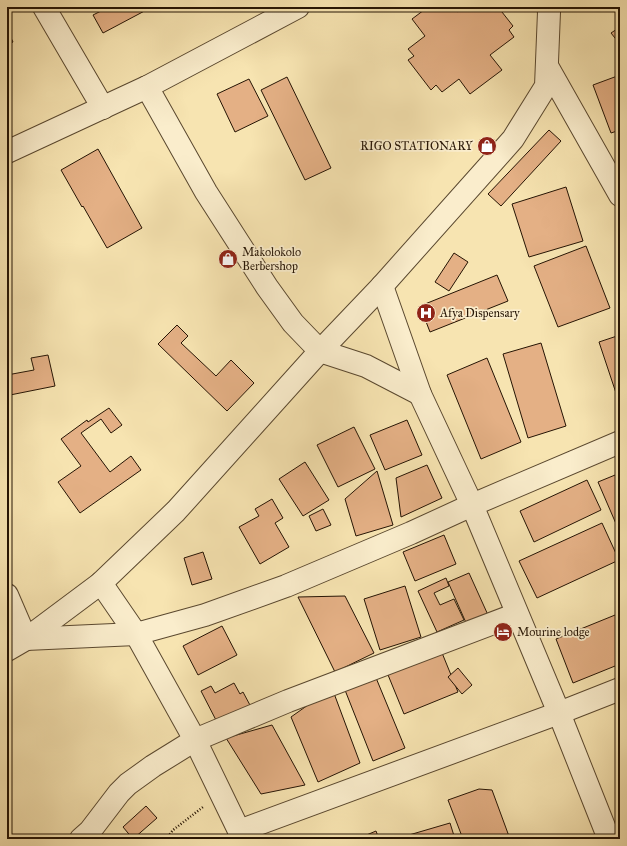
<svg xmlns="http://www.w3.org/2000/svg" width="627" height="846" font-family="'IM FELL Great Primer',serif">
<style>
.building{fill:#e4b085;stroke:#251404}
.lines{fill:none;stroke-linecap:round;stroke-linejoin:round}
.minor-casing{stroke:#5a482f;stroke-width:24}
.tertiary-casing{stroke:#5a482f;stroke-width:24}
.path{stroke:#251404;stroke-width:2.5;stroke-dasharray:1 2;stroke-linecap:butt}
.minor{stroke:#faedcc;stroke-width:22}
.tertiary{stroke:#faedcc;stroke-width:22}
.labels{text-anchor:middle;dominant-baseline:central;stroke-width:3.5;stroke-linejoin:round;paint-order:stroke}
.poi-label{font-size:12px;fill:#251404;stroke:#faedcc;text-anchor:start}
</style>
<rect width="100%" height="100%" fill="#f7e4b1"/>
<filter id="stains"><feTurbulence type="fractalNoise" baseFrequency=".005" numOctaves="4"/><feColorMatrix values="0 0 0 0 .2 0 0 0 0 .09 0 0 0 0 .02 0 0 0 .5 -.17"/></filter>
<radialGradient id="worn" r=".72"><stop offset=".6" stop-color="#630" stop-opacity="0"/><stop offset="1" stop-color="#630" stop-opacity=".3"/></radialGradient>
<g class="building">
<polygon points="109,7 152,7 103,33 93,15"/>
<polygon points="428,7 453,7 457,12 463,7 498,7 513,26 509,30 514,37 490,55 502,70 470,94 459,79 442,92 436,85 431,90 408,60 414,56 408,49 425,36 412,19"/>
<polygon points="620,27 620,43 619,43 611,33"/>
<polygon points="7,30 13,42 7,45"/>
<polygon points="620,75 620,130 611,133 593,85"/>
<polygon points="287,77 331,168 305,180 261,90"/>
<polygon points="249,79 268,116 235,132 217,94"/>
<polygon points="549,130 561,141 501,206 488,194"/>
<polygon points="98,149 142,228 107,248 83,206 82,207 61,170"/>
<polygon points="566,187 583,241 529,257 512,204"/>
<polygon points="586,246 610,308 558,327 534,266"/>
<polygon points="454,253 468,262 449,291 435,282"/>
<polygon points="497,275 508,301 430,332 420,306"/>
<polygon points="177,325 188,336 181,343 216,376 231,360 254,383 227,411 158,344"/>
<polygon points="620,335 620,402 619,402 599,342"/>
<polygon points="541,343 566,426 528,438 503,354"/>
<polygon points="48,355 55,386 10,395 7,382 7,375 34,370 31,358"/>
<polygon points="487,358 521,442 481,459 447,375"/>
<polygon points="109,408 122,425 111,433 101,419 81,433 110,472 131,456 141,470 80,513 58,482 81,466 61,439 87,420 88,422"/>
<polygon points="407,420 422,455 385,470 370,435"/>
<polygon points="354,427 375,469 338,487 317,445"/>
<polygon points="305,462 329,500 303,516 279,479"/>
<polygon points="427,465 442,498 401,517 396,478"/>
<polygon points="377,471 393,525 356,536 345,499"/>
<polygon points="620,473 620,533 598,482"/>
<polygon points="587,480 601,510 534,542 520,511"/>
<polygon points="272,499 283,518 275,523 289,547 260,564 239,527 259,516 255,509"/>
<polygon points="323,509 331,525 316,531 309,516"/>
<polygon points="602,523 619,560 537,598 519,561"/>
<polygon points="444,535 456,564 415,581 403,552"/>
<polygon points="203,552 212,579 192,585 184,558"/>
<polygon points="469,573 488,615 467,625 448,582"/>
<polygon points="446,578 449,586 434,593 440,605 454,599 464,620 437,632 418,591"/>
<polygon points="405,586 421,637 380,650 364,599"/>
<polygon points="345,596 374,653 335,672 298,597"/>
<polygon points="620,613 620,664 573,683 556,639"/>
<polygon points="222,626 237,655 198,675 183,646"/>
<polygon points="440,648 458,692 404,714 386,670"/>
<polygon points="458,668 472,685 462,694 448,677"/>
<polygon points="374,673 405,748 373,761 343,685"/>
<polygon points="234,683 240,694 243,692 251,707 218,724 201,691 211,686 215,693"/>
<polygon points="332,688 360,763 318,782 291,717"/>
<polygon points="272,725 305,785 261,794 226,738"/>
<polygon points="479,789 492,790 510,839 463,839 448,800"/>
<polygon points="146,806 157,818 133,839 123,827"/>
<polygon points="450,823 455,839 410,839 409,835"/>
<polygon points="376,831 379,839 357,839"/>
</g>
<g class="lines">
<defs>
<g id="minor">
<polyline points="547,66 620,195"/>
<polyline points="147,87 206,192 267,287 293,323 320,351 366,366 420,394"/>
<polyline points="382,286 420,394 472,505 559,713 609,839"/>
<polyline points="101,583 136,634 195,740 243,839"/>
<polyline points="7,595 26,639 136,634 205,615 286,586 411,533 472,505 620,442"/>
<polyline points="239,831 559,713 620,689"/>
<polyline points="81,839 90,831 119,793 128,784 153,766 195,740 288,701 517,614"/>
</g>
<g id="tertiary">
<polyline points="44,7 103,108"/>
<polyline points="7,152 147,87 298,7"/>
<polyline points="7,650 26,639 101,583 176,511 320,351 382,286 513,139 546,86 549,12 548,7"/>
</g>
</defs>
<use href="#minor" class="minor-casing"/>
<use href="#tertiary" class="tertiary-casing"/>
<polyline class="path" points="166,839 173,830 203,807"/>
<use href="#minor" class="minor"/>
<use href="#tertiary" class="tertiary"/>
</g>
<defs>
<symbol id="shop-disc" viewBox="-11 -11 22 22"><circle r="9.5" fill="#8f2418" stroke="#faedcc"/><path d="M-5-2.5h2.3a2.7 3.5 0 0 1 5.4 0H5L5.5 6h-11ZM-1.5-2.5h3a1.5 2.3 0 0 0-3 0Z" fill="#fff"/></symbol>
<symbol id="hospital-disc" viewBox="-11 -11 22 22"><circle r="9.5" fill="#8f2418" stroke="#faedcc"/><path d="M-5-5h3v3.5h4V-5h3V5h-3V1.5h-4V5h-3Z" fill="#fff"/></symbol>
<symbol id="hotel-disc" viewBox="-11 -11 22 22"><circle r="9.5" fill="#8f2418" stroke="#faedcc"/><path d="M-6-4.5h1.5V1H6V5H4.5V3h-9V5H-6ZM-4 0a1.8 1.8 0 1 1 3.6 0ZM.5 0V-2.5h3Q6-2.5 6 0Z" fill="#fff"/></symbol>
</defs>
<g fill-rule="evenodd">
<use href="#shop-disc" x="476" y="135" width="22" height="22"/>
<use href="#shop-disc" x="217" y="248" width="22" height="22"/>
<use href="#hospital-disc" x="415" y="302" width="22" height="22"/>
<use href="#hotel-disc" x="492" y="621" width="22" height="22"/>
</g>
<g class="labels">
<g class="poi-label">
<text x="473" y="146" text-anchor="end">RIGO STATIONARY</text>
<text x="242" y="252">Makolokolo<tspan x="242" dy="14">Berbershop</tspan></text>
<text x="440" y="313">Afya Dispensary</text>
<text x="517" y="632">Mourine lodge</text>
</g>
</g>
<rect width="627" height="846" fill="none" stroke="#f7e4b1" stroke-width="24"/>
<rect x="8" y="8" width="611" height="830" fill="none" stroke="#251404" stroke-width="2"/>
<rect x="12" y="12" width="603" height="822" fill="none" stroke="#251404"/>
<rect width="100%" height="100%" filter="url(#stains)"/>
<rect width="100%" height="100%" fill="url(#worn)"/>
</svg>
